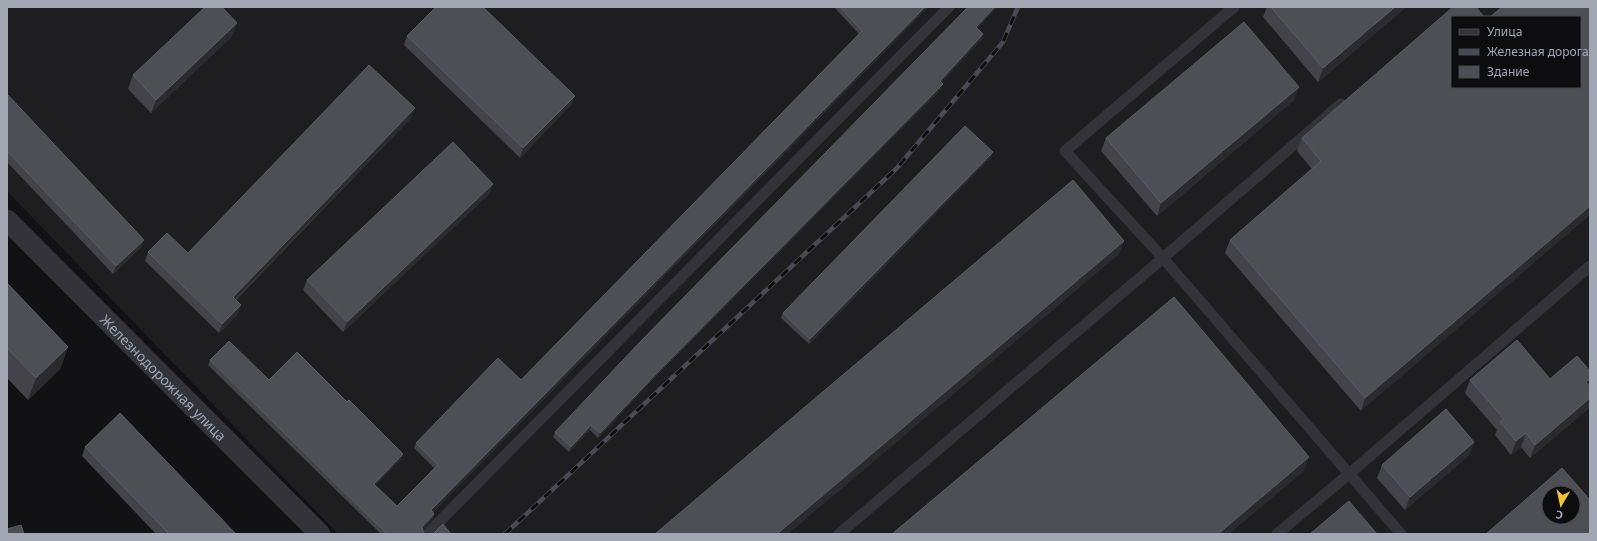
<svg xmlns="http://www.w3.org/2000/svg" width="1597" height="541" font-family="'Noto Sans',sans-serif">
<style>
.built{fill:#1e1e21;fill-rule:evenodd}
.lines{fill:none;stroke-linecap:round;stroke-linejoin:round}
.service{stroke:#333339;stroke-width:11}
.minor{stroke:#333339;stroke-width:21}
.rail-casing{stroke:#4a4b52;stroke-width:4.5}
.rail{stroke:#0d0d0f;stroke-width:3;stroke-dasharray:9;stroke-linecap:butt}
.wall{fill:#434349}
.shaded-wall{fill:#2b2b2f}
.building{fill:#4e4e55;stroke:#5b5c64;fill-rule:evenodd}
.labels{text-anchor:middle;dominant-baseline:central;stroke-width:3;stroke-linejoin:round;paint-order:stroke}
.street-label{font-size:14px;fill:#a3a7b4;stroke:#0d0d0f}
</style>
<rect width="100%" height="100%" fill="#121214"/>
<path class="built" d="M7,7H1590V534H338L7,191ZM1452,17H1580V87H1452ZM1549,493H1573V517H1549Z"/>
<g class="lines">
<g class="service">
<polyline points="1341,104 1163,258 1401,534"/>
<polyline points="427,534 949,7"/>
<polyline points="839,534 1163,258 1065,151 1234,7"/>
<polyline points="1277,534 1349,474 1590,266"/>
</g>
<path class="minor" id="s1" d="M7,220L320,534"/>
<defs>
<polyline id="rail" points="505,534 897,168 1003,42 1018,7"/>
</defs>
<use href="#rail" class="rail-casing"/>
<use href="#rail" class="rail"/>
</g>
<g class="wall">
<polygon points="834,7 928,7 433,512 434,514 433,518 423,529 424,534 381,534 208,365 210,360 269,380 347,402 403,454 402,458 375,485 397,506 434,468 414,448 416,443 521,380 859,34"/>
<polygon points="1267,7 1406,7 1318,82 1263,17"/>
<polygon points="1590,7 1361,411 1225,253 1230,240 1312,169 1297,151 1302,138 1452,87"/>
<polygon points="978,29 982,39 941,82 941,89 653,379 598,438 590,430 569,452 553,437 555,432"/>
<polygon points="232,36 151,113 128,89 133,75"/>
<polygon points="407,36 571,105 520,158 404,45"/>
<polygon points="1299,87 1294,100 1157,216 1101,151 1106,138"/>
<polygon points="7,94 144,240 141,247 113,274 7,162"/>
<polygon points="411,118 236,300 238,314 219,333 145,261 148,252 188,253"/>
<polygon points="993,152 991,157 809,344 781,318 783,313"/>
<polygon points="490,193 343,332 303,290 307,280"/>
<polygon points="7,283 68,347 60,369 28,400 7,378"/>
<polygon points="1590,371 1590,407 1530,458 1521,447 1511,455 1495,435 1497,430 1465,393 1470,380 1550,379"/>
<polygon points="1474,442 1469,455 1405,510 1377,478 1382,465"/>
<polygon points="85,447 236,534 156,534 82,456"/>
</g>
<g class="shaded-wall">
<polygon points="925,7 928,7 430,515 431,510"/>
<polygon points="995,7 998,7 974,32 976,27"/>
<polygon points="1395,7 1406,7 1318,82 1323,68"/>
<polygon points="237,23 232,36 151,113 156,100"/>
<polygon points="983,34 982,39 938,86 940,81"/>
<polygon points="943,84 941,89 653,379 598,438 600,433 655,375"/>
<polygon points="1299,87 1294,100 1157,216 1161,203"/>
<polygon points="575,96 571,105 520,158 523,148"/>
<polygon points="415,108 411,118 229,306 233,297"/>
<polygon points="993,152 991,157 809,344 810,339"/>
<polygon points="493,184 490,193 343,332 347,322"/>
<polygon points="1590,206 1590,215 1361,411 1365,398"/>
<polygon points="144,240 141,247 113,274 116,266"/>
<polygon points="1124,241 1119,254 788,534 777,534"/>
<polygon points="241,305 238,314 219,333 222,324"/>
<polygon points="68,347 60,369 28,400 36,378"/>
<polygon points="1590,379 1590,386 1589,389 1586,382"/>
<polygon points="1590,398 1590,407 1530,458 1535,445"/>
<polygon points="591,425 590,430 569,452 571,447"/>
<polygon points="1526,433 1521,447 1511,455 1516,441"/>
<polygon points="1474,442 1469,455 1405,510 1410,497"/>
<polygon points="403,454 402,458 372,488 374,484"/>
<polygon points="1309,457 1304,471 1229,534 1218,534"/>
<polygon points="434,514 433,518 420,532 422,527"/>
</g>
<g class="building">
<polygon points="205,7 222,7 237,23 156,100 133,75"/>
<polygon points="436,7 483,7 575,96 523,148 407,36"/>
<polygon points="840,7 925,7 431,510 434,514 422,527 424,534 387,534 210,360 229,341 269,380 297,352 347,402 349,400 403,454 374,484 397,506 438,465 416,443 498,358 521,380 862,31"/>
<polygon points="968,7 995,7 976,27 983,34 940,81 943,84 655,375 600,433 591,425 571,447 555,432 640,342"/>
<polygon points="1271,7 1395,7 1323,68"/>
<polygon points="1453,7 1476,7 1484,17 1452,17 1452,87 1580,87 1580,17 1490,17 1502,7 1590,7 1590,206 1365,398 1230,240 1321,161 1302,138"/>
<polygon points="1244,22 1299,87 1161,203 1106,138"/>
<polygon points="369,65 415,108 233,297 241,305 222,324 148,252 167,233 188,253"/>
<polygon points="7,94 144,240 116,266 7,151"/>
<polygon points="965,126 993,152 810,339 783,313"/>
<polygon points="453,142 493,184 347,322 307,280"/>
<polygon points="1073,180 1124,241 777,534 655,534"/>
<polygon points="7,283 68,347 36,378 7,348"/>
<polygon points="1174,297 1309,457 1218,534 892,534"/>
<polygon points="1517,340 1550,379 1577,356 1590,371 1590,379 1586,382 1590,387 1590,398 1535,445 1526,433 1516,441 1500,422 1504,419 1470,380"/>
<polygon points="1446,409 1474,442 1410,497 1382,465"/>
<polygon points="120,413 236,534 169,534 85,447"/>
<path d="M1562,468L1590,500V532L1588,534H1486ZM1549,493H1573V517H1549Z"/>
<polygon points="1349,501 1377,534 1310,534"/>
<polygon points="443,524 451,534 433,534"/>
<polygon points="21,525 24,534 7,534 7,529"/>
</g>
<g class="labels">
<g class="street-label">
<text stroke="none"><textPath href="#s1" startOffset="222">Железнодорожная улица</textPath></text>
</g>
</g>
<rect width="1597" height="541" fill="none" stroke="#a3a7b4" stroke-width="16"/>
<rect x="1451" y="16" width="130" height="72" fill="#0d0d0f" stroke="#494b51"/>
<rect x="1459" y="29" width="20" height="6" fill="#333339" stroke="#494b51"/>
<text x="1487" y="36" font-size="12" fill="#a3a7b4">Улица</text>
<rect x="1459" y="49" width="20" height="6" fill="#4a4b52" stroke="#494b51"/>
<text x="1487" y="56" font-size="12" fill="#a3a7b4">Железная дорога</text>
<rect x="1459" y="66" width="20" height="12" fill="#4e4e55" stroke="#494b51"/>
<text x="1487" y="76" font-size="12" fill="#a3a7b4">Здание</text>
<g transform="translate(1561 505) rotate(189)"><circle r="19" fill="#0d0d0f" stroke="#494b51"/>
<path d="M0-3L7 15L0 10L-7 15Z" fill="#f2c32c"/>
<text y="-6" font-size="11" font-weight="bold" text-anchor="middle" fill="#a3a7b4">С</text>
</g>
</svg>
